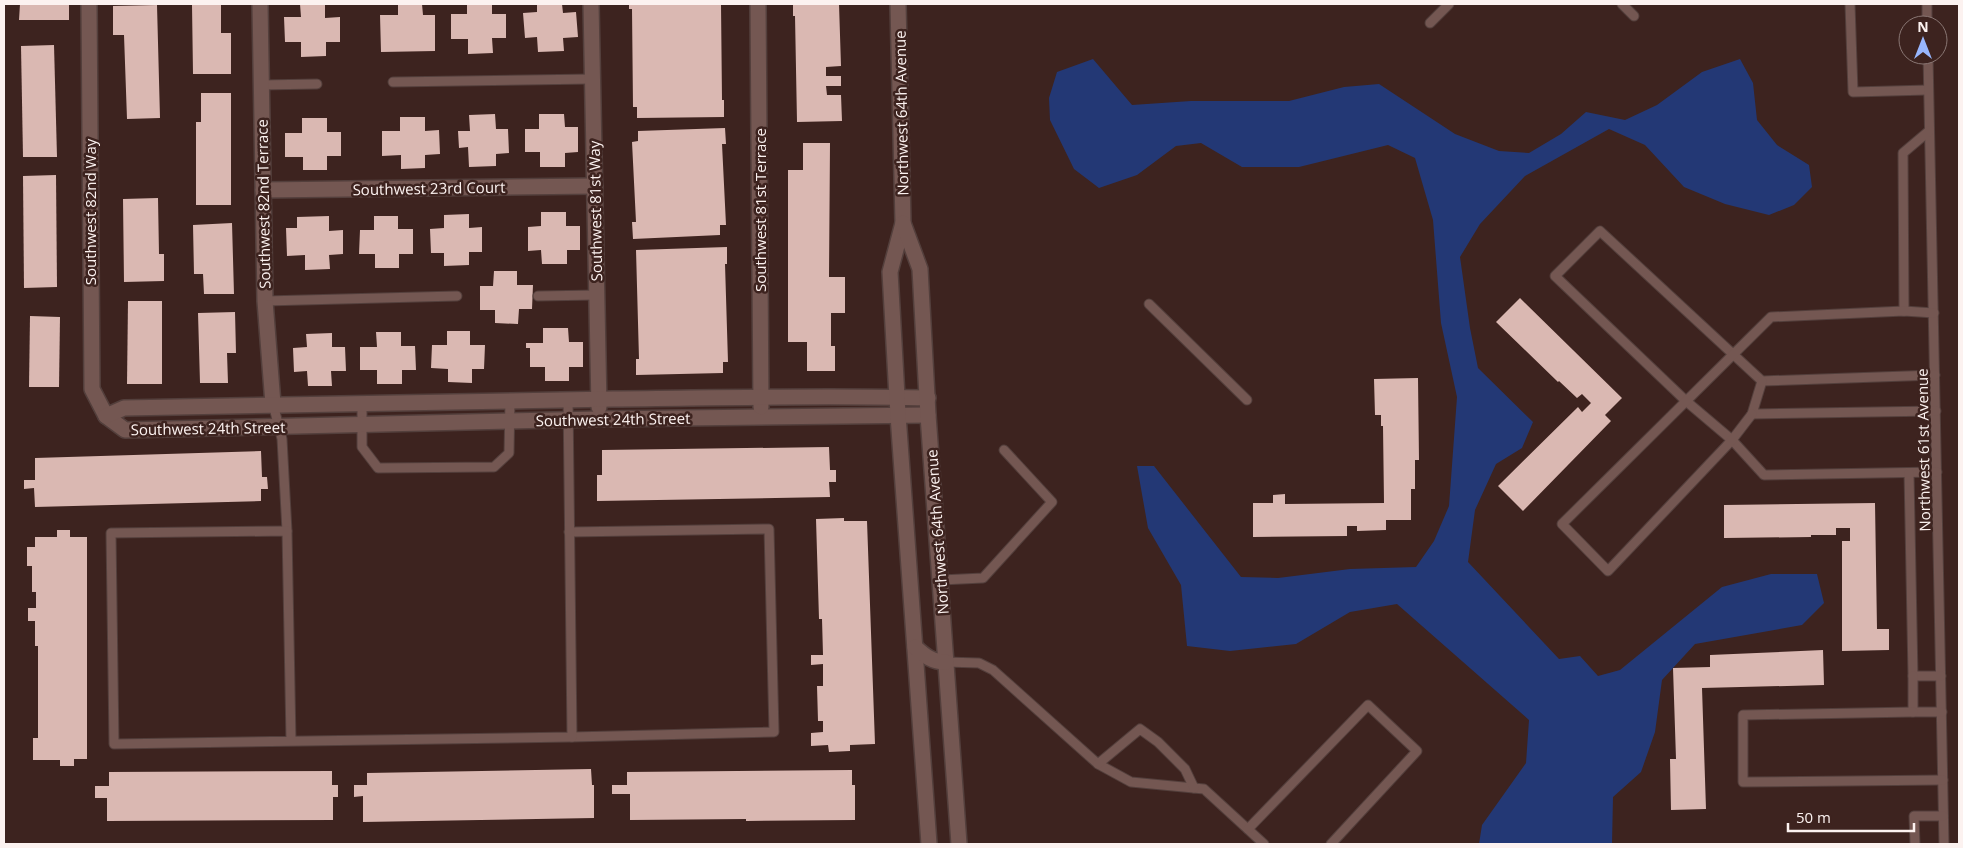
<svg xmlns="http://www.w3.org/2000/svg" width="1963" height="848" font-family="'Open Sans',sans-serif">
<style>
.water{fill:#233875}
.building{fill:#dab8b2}
.lines{fill:none;stroke-linecap:round;stroke-linejoin:round}
.lane-casing{stroke:#533f3c;stroke-width:11}
.street-casing{stroke:#533f3c;stroke-width:18}
.secondary-casing{stroke:#533f3c;stroke-width:18}
.lane{stroke:#745752;stroke-width:9}
.street{stroke:#745752;stroke-width:15}
.secondary{stroke:#745752;stroke-width:15}
.labels{text-anchor:middle;dominant-baseline:central;stroke-width:5;stroke-linejoin:round;paint-order:stroke}
.street-label{font-size:15px;fill:#fcf2f0;stroke:#3d231f}
</style>
<rect width="100%" height="100%" fill="#3d231f"/>
<polygon class="water" points="1093,59 1132,105 1191,101 1289,101 1344,87 1379,84 1455,134 1499,151 1529,153 1561,134 1586,112 1625,120 1657,105 1702,72 1740,59 1753,83 1757,120 1777,145 1809,165 1812,187 1794,205 1769,215 1725,204 1684,187 1645,145 1609,129 1525,176 1480,224 1460,257 1470,328 1478,368 1533,422 1522,448 1496,464 1475,510 1468,562 1559,659 1580,656 1598,676 1620,670 1722,587 1771,574 1817,574 1824,603 1802,625 1695,644 1662,680 1655,732 1641,772 1613,797 1612,844 1479,844 1482,825 1526,763 1529,720 1397,604 1350,612 1296,644 1230,651 1187,646 1181,585 1148,528 1137,466 1154,466 1241,577 1278,578 1350,569 1416,567 1434,541 1449,506 1457,397 1441,323 1433,220 1415,158 1388,145 1299,167 1242,167 1201,143 1176,146 1137,175 1099,188 1074,169 1050,120 1049,98 1057,72"/>
<g class="building">
<polygon points="20,4 69,4 69,20 19,20"/>
<polygon points="300,4 325,4 325,18 340,17 340,42 326,42 326,56 301,57 301,42 285,42 284,17 301,17"/>
<polygon points="398,4 422,4 423,15 435,15 435,51 381,52 380,15 398,15"/>
<polygon points="467,4 492,4 492,14 506,14 506,38 492,38 493,53 468,54 468,39 451,39 451,14 467,14"/>
<polygon points="537,4 562,4 563,13 576,12 578,37 563,38 564,51 538,52 537,37 525,38 523,13 537,12"/>
<polygon points="629,4 721,4 722,100 724,100 724,117 637,118 637,107 633,107 632,9 629,9"/>
<polygon points="793,4 839,4 841,66 826,67 826,76 841,76 841,86 826,86 827,95 841,95 842,121 797,122 795,16 793,16"/>
<polygon points="157,5 160,118 127,119 124,35 113,35 113,6"/>
<polygon points="192,5 221,5 221,33 231,33 231,74 193,74"/>
<polygon points="54,45 57,157 23,157 21,46"/>
<polygon points="201,93 231,93 231,205 196,205 196,122 201,122"/>
<polygon points="495,114 496,129 508,129 509,153 496,154 496,166 469,167 468,147 459,148 458,131 470,131 469,115"/>
<polygon points="539,114 564,114 565,127 578,127 578,152 565,153 565,167 540,167 540,152 525,152 525,129 539,129"/>
<polygon points="400,117 425,117 425,131 439,130 440,154 425,155 425,168 401,169 401,155 382,156 382,131 400,131"/>
<polygon points="302,118 327,118 327,132 341,132 341,156 327,156 327,170 303,170 303,157 285,157 285,133 302,133"/>
<polygon points="725,128 726,144 722,144 726,225 720,225 720,235 633,239 632,222 636,222 632,142 638,141 638,131"/>
<polygon points="803,143 830,143 829,277 845,277 845,313 831,313 831,346 835,346 835,371 807,371 807,342 788,342 788,170 803,170"/>
<polygon points="56,175 57,287 24,288 23,176"/>
<polygon points="158,198 159,254 164,254 164,281 124,282 123,199"/>
<polygon points="541,212 566,212 566,226 580,226 580,250 567,250 567,264 542,264 541,250 528,251 528,227 541,226"/>
<polygon points="469,214 469,228 482,227 482,252 469,252 469,265 444,266 444,253 431,253 430,229 444,228 444,215"/>
<polygon points="329,216 329,231 343,230 343,254 329,255 330,269 305,270 305,255 287,256 286,228 297,228 297,217"/>
<polygon points="374,216 398,216 398,229 413,229 413,254 399,254 399,268 375,268 375,254 359,254 360,230 374,230"/>
<polygon points="232,223 234,294 204,294 203,274 194,274 193,225"/>
<polygon points="727,247 727,264 725,264 728,362 723,362 723,373 636,375 636,359 639,359 636,250"/>
<polygon points="494,271 517,271 517,285 533,285 532,309 519,309 518,324 495,323 495,310 480,310 480,286 493,286"/>
<polygon points="1520,298 1622,398 1605,415 1611,421 1523,511 1498,486 1578,407 1582,412 1591,403 1582,394 1577,398 1559,381 1558,382 1496,322"/>
<polygon points="128,301 162,301 162,384 127,384"/>
<polygon points="235,312 236,353 227,353 228,383 200,383 198,313"/>
<polygon points="30,316 60,317 59,387 29,387"/>
<polygon points="543,328 568,328 569,342 583,342 583,367 569,367 569,381 545,381 545,367 530,367 530,348 526,348 526,343 543,343"/>
<polygon points="447,331 470,331 470,345 485,345 484,369 472,369 472,383 448,382 448,369 431,368 432,345 447,345"/>
<polygon points="376,332 401,332 401,346 415,346 416,370 402,370 402,384 377,384 377,370 360,370 360,347 377,347"/>
<polygon points="332,333 332,347 345,347 346,371 331,371 332,386 308,386 307,371 294,372 293,348 307,347 306,334"/>
<polygon points="1418,378 1419,460 1415,460 1415,489 1411,489 1411,520 1386,520 1386,530 1357,531 1357,526 1347,526 1347,536 1253,537 1253,503 1273,503 1273,495 1285,494 1285,504 1384,503 1383,426 1381,426 1381,415 1375,415 1374,379"/>
<polygon points="829,447 830,470 836,470 836,482 829,482 830,497 597,501 597,475 602,475 602,450"/>
<polygon points="261,451 262,477 267,477 268,489 261,489 261,501 35,507 34,488 24,489 24,480 35,480 35,458"/>
<polygon points="1875,503 1877,629 1889,629 1889,650 1842,651 1842,541 1850,541 1850,528 1836,528 1836,535 1811,535 1811,537 1724,538 1724,505"/>
<polygon points="844,518 844,521 867,521 875,744 850,745 850,751 829,752 828,745 811,746 811,733 823,732 823,721 818,721 817,686 823,686 823,664 811,665 811,655 823,655 822,619 819,619 816,519"/>
<polygon points="57,530 70,530 70,537 87,537 87,759 74,759 74,766 60,766 60,760 33,760 33,738 38,738 38,646 35,646 35,621 28,621 28,608 36,608 36,592 32,592 32,566 27,566 27,547 35,547 35,537 57,537"/>
<polygon points="1823,650 1824,685 1702,688 1706,809 1671,810 1670,759 1676,759 1673,668 1710,667 1710,655"/>
<polygon points="591,769 592,785 594,785 594,818 363,822 363,796 354,797 354,785 367,785 367,773"/>
<polygon points="852,770 852,785 855,785 855,820 746,821 746,819 630,820 630,794 612,794 612,785 627,785 627,772"/>
<polygon points="332,771 332,785 338,785 338,797 333,797 333,820 107,821 107,798 95,798 95,786 109,786 109,772"/>
</g>
<g class="lines">
<defs>
<g id="lane">
<polyline points="1622,4 1634,16"/>
<polyline points="1850,4 1853,92 1928,90"/>
<polyline points="1927,4 1927,25"/>
<polyline points="1430,23 1449,4"/>
<polyline points="1928,55 1944,844"/>
<polyline points="393,82 592,79"/>
<polyline points="261,85 317,84"/>
<polyline points="538,296 596,295"/>
<polyline points="265,301 457,296"/>
<polyline points="1149,304 1247,400"/>
<polyline points="1904,311 1903,153 1929,131"/>
<polyline points="1935,375 1762,381 1600,231 1555,276 1686,401 1732,440 1764,475 1937,472"/>
<polyline points="1762,381 1752,414 1936,411"/>
<polyline points="362,403 362,447 378,468 494,467 509,453 510,399"/>
<polyline points="273,404 282,439 287,531"/>
<polyline points="1752,414 1732,440 1608,571 1562,524 1771,317 1904,311 1934,313"/>
<polyline points="1909,473 1913,676 1941,676"/>
<polyline points="569,532 769,529 774,732 572,737"/>
<polyline points="941,580 983,578 1052,502 1004,450"/>
<polyline points="946,662 979,663 993,670 1098,764 1131,782 1204,789 1264,844"/>
<polyline points="1913,676 1913,712 1942,712"/>
<polyline points="1913,712 1743,715 1743,782 1943,780"/>
<polyline points="291,741 287,531 111,533 114,744 572,737 568,399"/>
<polyline points="1098,764 1140,729 1158,742 1185,769 1194,788"/>
<polyline points="1248,829 1368,705 1417,751 1331,844"/>
<polyline points="1915,844 1914,816 1943,816"/>
</g>
<g id="street">
<polyline points="89,4 92,389 106,416 125,430 599,419 928,415"/>
<polyline points="260,4 265,301 273,404"/>
<polyline points="591,4 599,407"/>
<polyline points="758,4 761,407"/>
<polyline points="263,190 595,186"/>
<path d="M106,416L124,408C287,404 450,401 613,399C718,398 823,395 928,398"/>
</g>
<g id="secondary">
<polyline points="898,4 903,223 890,272 898,415 929,844"/>
<polyline points="903,223 920,269 928,415 959,844"/>
<path d="M915,647C925,656 932,662 946,662"/>
</g>
</defs>
<use href="#lane" class="lane-casing"/>
<use href="#street" class="street-casing"/>
<use href="#secondary" class="secondary-casing"/>
<use href="#lane" class="lane"/>
<use href="#street" class="street"/>
<use href="#secondary" class="secondary"/>
</g>
<g class="labels">
<g class="street-label">
<text transform="translate(901 113) rotate(-91)">Northwest 64th Avenue</text>
<text transform="translate(429 188) rotate(-1)">Southwest 23rd Court</text>
<text transform="translate(263 204) rotate(-91)">Southwest 82nd Terrace</text>
<text transform="translate(760 210) rotate(-90)">Southwest 81st Terrace</text>
<text transform="translate(595 211) rotate(-91)">Southwest 81st Way</text>
<text transform="translate(90 212) rotate(-90)">Southwest 82nd Way</text>
<text transform="translate(613 419) rotate(-1)">Southwest 24th Street</text>
<text transform="translate(208 428) rotate(-1)">Southwest 24th Street</text>
<text transform="translate(1923 450) rotate(-91)">Northwest 61st Avenue</text>
<text transform="translate(937 532) rotate(-94)">Northwest 64th Avenue</text>
</g>
</g>
<rect width="1963" height="848" fill="none" stroke="#fcf2f0" stroke-width="10"/>
<g transform="translate(1923 40)"><circle r="24" fill="#3d231f" stroke="#897673"/>
<path d="M0-4L9 19L0 12L-9 19Z" fill="#98b6fd"/>
<text y="-8" font-size="14" font-weight="bold" text-anchor="middle" fill="#fcf2f0">N</text>
</g>
<path d="M1788 823v8h126v-8" fill="none" stroke="#fcf2f0" stroke-width="2.5"/>
<text x="1796" y="823" font-size="15" fill="#fcf2f0" stroke="#3d231f" stroke-width="4" paint-order="stroke">50 m</text>
</svg>
